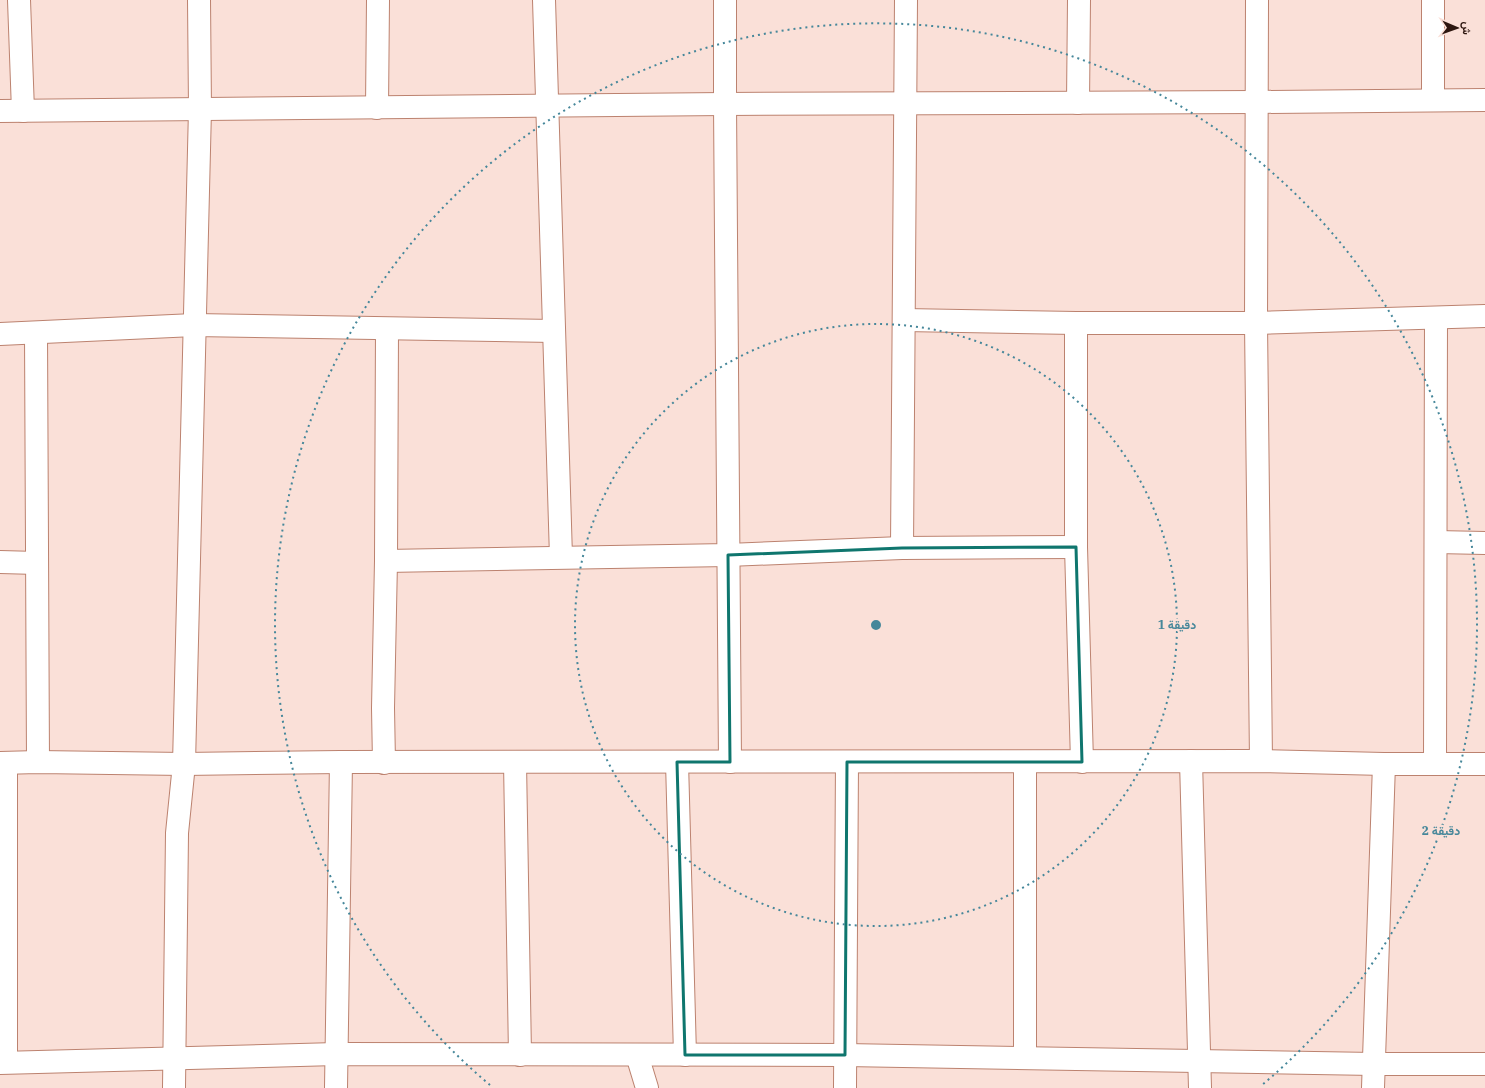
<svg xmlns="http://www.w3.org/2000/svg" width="1485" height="1088" font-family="'IBM Plex Serif',Vazirmatn,serif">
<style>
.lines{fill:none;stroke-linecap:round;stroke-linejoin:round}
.street-casing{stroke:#bc826f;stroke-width:24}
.street{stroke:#fff;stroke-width:22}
.marked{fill:none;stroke:#0f766e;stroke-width:3;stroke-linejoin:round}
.ring{fill:none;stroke:#46879a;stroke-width:2;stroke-dasharray:2 4}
.centre{fill:#46879a;stroke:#fae0d8;stroke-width:2}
.ring-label{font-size:12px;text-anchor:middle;font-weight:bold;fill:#46879a;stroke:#fae0d8;stroke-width:4;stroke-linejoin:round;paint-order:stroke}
</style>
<rect width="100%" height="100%" fill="#fae0d8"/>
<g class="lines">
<defs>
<g id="street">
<polyline points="19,0 23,111"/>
<polyline points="544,0 561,557"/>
<polyline points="725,0 725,104 730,762"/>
<polyline points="1257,0 1256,323 1261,761"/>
<polyline points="1433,0 1433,100"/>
<polyline points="1078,103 1079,0"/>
<polyline points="377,108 378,0"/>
<polyline points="0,111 725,104 1257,102 1485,100"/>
<polyline points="904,320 1076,323 1256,323 1485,316"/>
<polyline points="1076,323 1076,547 1082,762"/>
<polyline points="36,333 38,762"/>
<polyline points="0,334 194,325 554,331"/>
<polyline points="1436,542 1485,543"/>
<polyline points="902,548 906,0"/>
<polyline points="386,561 728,555 902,548 1076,547"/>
<polyline points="0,562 37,563"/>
<polyline points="1191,761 1200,1088"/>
<polyline points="515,762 520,1055"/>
<polyline points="677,762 685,1055"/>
<polyline points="0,763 38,762 184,764 341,762 1261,761 1384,764 1485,764"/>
<polyline points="384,763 383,708 386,561 387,329"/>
<polyline points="1435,764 1436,318"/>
<polyline points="637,1055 647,1088"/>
<polyline points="1025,1058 1025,762"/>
<polyline points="6,1062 6,763"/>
<polyline points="0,1063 336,1054 845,1055 1374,1064 1485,1064"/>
<polyline points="174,1088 177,833 184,764 200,109 199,0"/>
<polyline points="336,1088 341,762"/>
<polyline points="845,1088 847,762"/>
<polyline points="1373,1088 1384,764"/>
</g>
</defs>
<use href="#street" class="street-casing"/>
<use href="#street" class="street"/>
</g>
<path class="marked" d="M1076,547L1082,762H847L845,1055H685L677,762H730L728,555L902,548Z"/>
<g class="ring">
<circle cx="876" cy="625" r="301"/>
<path d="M490 1085A601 601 0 1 1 1262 1085"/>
</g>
<circle cx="876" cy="625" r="6" class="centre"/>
<g class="ring-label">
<text x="1177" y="629">1 دقيقة</text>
<text x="1441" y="835">2 دقيقة</text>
</g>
<g transform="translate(1457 28) rotate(92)" stroke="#fae0d8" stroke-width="3" paint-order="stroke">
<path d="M0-3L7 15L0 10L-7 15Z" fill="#2d160f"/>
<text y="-6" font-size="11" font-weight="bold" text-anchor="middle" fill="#2d160f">ش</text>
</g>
</svg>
